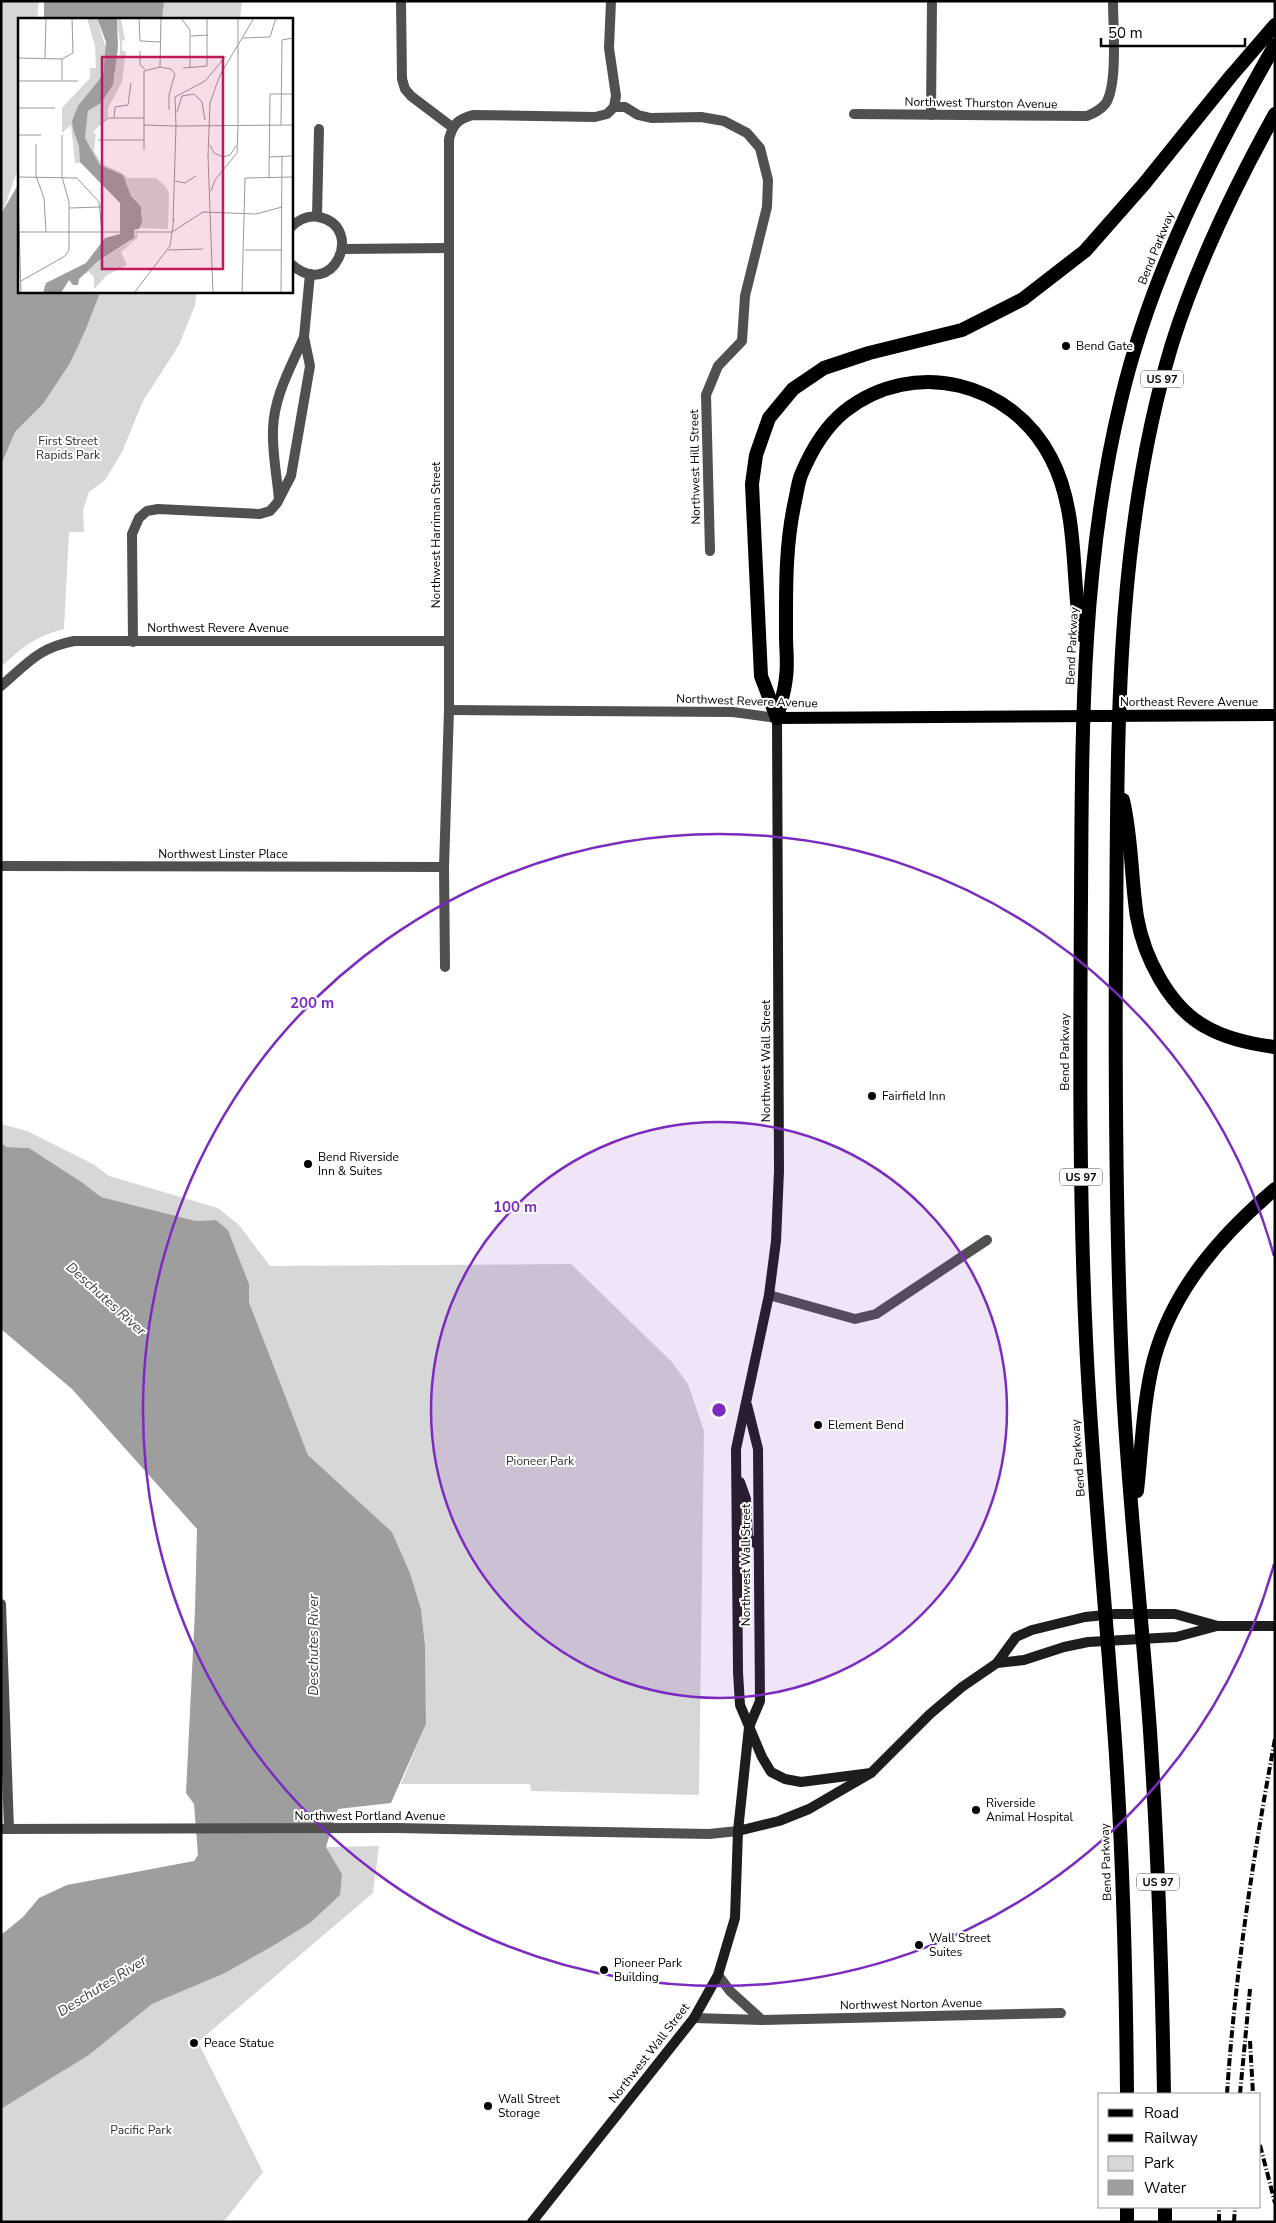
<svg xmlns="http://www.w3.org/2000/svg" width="1276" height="2223" font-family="'Nunito Sans',sans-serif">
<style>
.green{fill:#d7d7d7}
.water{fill:#9e9e9e}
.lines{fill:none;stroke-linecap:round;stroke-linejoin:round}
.minor{stroke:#505050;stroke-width:10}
.tertiary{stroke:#505050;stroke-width:10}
.secondary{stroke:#1d1d1d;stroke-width:10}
.primary{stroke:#000;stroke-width:12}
.trunk{stroke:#000;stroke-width:14}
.rail{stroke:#000;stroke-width:4;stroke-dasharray:8 2.5 1 2.5;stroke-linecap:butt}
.ring{fill:none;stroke:#7b2cbf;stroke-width:2.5}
.poi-dot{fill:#000;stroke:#fff;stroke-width:2}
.labels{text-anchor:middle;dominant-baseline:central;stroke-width:4;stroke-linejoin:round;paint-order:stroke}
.shield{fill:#fff;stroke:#4c4c4c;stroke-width:1}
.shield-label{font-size:11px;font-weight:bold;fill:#000}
.street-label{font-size:12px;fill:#000;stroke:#fff}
.poi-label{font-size:12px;fill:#000;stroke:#fff;text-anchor:start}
.park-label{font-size:12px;fill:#2e2e2e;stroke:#fff}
.water-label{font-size:14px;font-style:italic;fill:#3f3f3f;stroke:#fff}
.inset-road{fill:none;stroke:#999;stroke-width:1}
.view{fill:#c2185b;fill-opacity:0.15;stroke:#c2185b;stroke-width:2.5}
.inset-edge{fill:none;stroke:#000;stroke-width:2.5}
.centre{fill:#7b2cbf;stroke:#fff;stroke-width:2.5}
.ring-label{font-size:15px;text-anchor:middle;font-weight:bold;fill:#7b2cbf;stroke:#fff;stroke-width:4;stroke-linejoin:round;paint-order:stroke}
</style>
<rect width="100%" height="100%" fill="#fff"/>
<g class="green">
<polygon points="1,1 39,1 37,19 19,19 19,166 1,217"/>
<polygon points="158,1 242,1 240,19 140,19"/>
<path d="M103,291H197L195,305L179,345L143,401L122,452L105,480L89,492L83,510L84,532H69L64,629C34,637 24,646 1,667V465L15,432L43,404L86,329L100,293Z"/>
<polygon points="1,1124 27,1131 93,1164 109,1176 218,1208 239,1225 270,1266 571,1264 671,1361 688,1384 704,1431 699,1795 531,1791 530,1784 401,1784 426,1724 425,1645 421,1609 410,1573 392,1532 308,1455 249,1302 249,1284 228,1230 216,1220 196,1221 101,1197 83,1183 29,1148 7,1147 1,1143"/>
<polygon points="379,1846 373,1893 198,2042 263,2172 225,2220 215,2222 1,2222 1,2109 89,2055 152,2004 225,1973 310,1923 342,1874 326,1847"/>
</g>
<g class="water">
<polygon points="44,1 164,1 162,19 44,19"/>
<polygon points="19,183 19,291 103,291 100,293 86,329 70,363 43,404 15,432 1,465 1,214"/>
<polygon points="1,1143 7,1147 29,1148 83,1183 101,1197 196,1221 216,1220 228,1230 249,1284 249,1302 308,1455 392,1532 410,1573 421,1609 425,1645 426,1724 391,1803 338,1809 326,1847 342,1874 340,1895 310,1923 276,1944 225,1973 152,2004 89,2055 1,2109 1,1935 23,1917 39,1898 67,1885 194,1861 198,1855 194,1804 186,1793 195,1610 197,1529 72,1389 1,1329"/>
</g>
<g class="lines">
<g class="minor">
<polyline points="401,1 402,79 405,89 411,96 452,127"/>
<polyline points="614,107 625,107 638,115 651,118 701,117 724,121 747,133 760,148 768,180 767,207 745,296 742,341 718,366 706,395 710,551"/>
<path d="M854,114L1087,116C1094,113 1101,110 1106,103C1118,83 1113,27 1113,1"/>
<polyline points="931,115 932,1"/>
<polyline points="317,216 319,129"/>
<path d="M291,227C298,220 308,215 319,217C366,227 333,302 291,264"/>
<polyline points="343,249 448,248"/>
<path d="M279,499C277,477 272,452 273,429C274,396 291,367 304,337"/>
<polyline points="133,642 132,534 139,518 147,511 158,509 260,514 270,511 277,503 291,476 310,366 304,337 310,274"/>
<path d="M1,686C28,663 38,648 74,641H449"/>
<polyline points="449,710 733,712 777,718"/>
<polyline points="1,866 444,867"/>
<path d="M445,967L444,867L449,710V139C453,124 458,119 473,115L595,117L607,114L614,107L616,96L609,48L611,1"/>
<polyline points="769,1295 855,1319 876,1314 987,1240"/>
<polyline points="1,1604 9,1829"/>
<polyline points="718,1975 730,1991 762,2020"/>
<polyline points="694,2018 762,2020 1061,2013"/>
</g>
<polyline class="tertiary" points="1,1829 396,1828 709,1834 738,1831"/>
<g class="secondary">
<polyline points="777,718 779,1171 776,1241 769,1295 736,1449 738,1672 740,1705 762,1757 771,1772 785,1779 801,1782 871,1773"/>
<polyline points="740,1482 746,1499 748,1538 758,1545"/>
<polyline points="997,1663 1024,1660 1064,1647 1088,1642 1176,1637 1217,1626"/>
<polyline points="738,1831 779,1821 809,1809 871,1773 930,1714 962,1687 997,1663 1016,1637 1032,1630 1085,1617 1115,1614 1175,1614 1218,1626 1275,1626"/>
<polyline points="532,2222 694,2018 718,1975 735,1918 738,1831 749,1727 760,1701 758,1449 747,1405"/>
</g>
<polyline class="primary" points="777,718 1275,715"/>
<g class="trunk">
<polyline points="777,718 761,676 752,484 756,455 769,418 793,389 824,368 869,353 962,330 1023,299 1085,251 1144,184 1231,76 1275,25"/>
<path d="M777,718C780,705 785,691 786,677C788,664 786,649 786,636C786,590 785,546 795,501C797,492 798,483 801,475C811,451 825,427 845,411C914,357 1012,382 1051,458C1079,511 1071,577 1081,635"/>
<path d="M1123,800C1132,839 1131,878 1137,917C1144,957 1169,1007 1206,1027C1227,1039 1251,1044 1275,1047"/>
<path d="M1137,1491C1142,1447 1143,1401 1154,1359C1173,1289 1221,1235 1275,1189"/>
<path d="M1127,2094C1126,1972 1123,1850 1114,1727C1105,1598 1092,1470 1086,1340C1079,1194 1080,1047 1081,900C1082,732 1081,564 1121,400C1151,273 1211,157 1275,45"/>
<path d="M1164,2094C1162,1973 1158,1852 1150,1731C1142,1617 1129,1503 1123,1389C1116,1241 1115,1093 1116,945C1118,744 1113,539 1172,344C1197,264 1234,188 1275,114"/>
<polyline points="1165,2207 1165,2222"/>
<polyline points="1127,2222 1127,2207"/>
</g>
<g class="rail">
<polyline points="1250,2041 1253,2094"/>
<path d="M1227,2094C1235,1975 1253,1857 1275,1739"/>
<polyline points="1240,2094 1250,1989"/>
<polyline points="1260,2145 1275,2203"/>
<polyline points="1219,2222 1219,2207"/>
<polyline points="1234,2222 1235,2207"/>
</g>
</g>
<circle cx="719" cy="1410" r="288" fill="#7b2cbf" fill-opacity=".12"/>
<g class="ring">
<circle cx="719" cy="1410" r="288"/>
<path d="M1274 1564A576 576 0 1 1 1274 1256"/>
</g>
<g class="poi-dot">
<circle cx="1066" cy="346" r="5"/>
<circle cx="872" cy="1096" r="5"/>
<circle cx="308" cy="1164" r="5"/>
<circle cx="818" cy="1425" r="5"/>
<circle cx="976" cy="1810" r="5"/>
<circle cx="919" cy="1945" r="5"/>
<circle cx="604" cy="1970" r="5"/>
<circle cx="194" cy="2043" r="5"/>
<circle cx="488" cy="2106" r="5"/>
</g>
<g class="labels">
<g class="shield">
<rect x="1141" y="370.5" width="42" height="17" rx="4"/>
<rect x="1060" y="1168.5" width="42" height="17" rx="4"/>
<rect x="1137" y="1873.5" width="42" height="17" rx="4"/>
</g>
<g class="shield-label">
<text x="1162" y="379">US 97</text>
<text x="1081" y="1177">US 97</text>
<text x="1158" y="1882">US 97</text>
</g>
<g class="street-label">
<text transform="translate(981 103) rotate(1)">Northwest Thurston Avenue</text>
<text transform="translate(1156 248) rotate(-68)">Bend Parkway</text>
<text transform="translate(695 467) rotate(-91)">Northwest Hill Street</text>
<text transform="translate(436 535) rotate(-90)">Northwest Harriman Street</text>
<text x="218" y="628">Northwest Revere Avenue</text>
<text transform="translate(1072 646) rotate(-87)">Bend Parkway</text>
<text transform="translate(747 701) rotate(2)">Northwest Revere Avenue</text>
<text x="1189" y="702">Northeast Revere Avenue</text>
<text x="223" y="854">Northwest Linster Place</text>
<text transform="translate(1065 1052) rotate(-90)">Bend Parkway</text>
<text transform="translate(766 1061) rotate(-90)">Northwest Wall Street</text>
<text transform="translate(1078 1458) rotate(-94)">Bend Parkway</text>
<text transform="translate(746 1565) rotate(-90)">Northwest Wall Street</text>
<text x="370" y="1816">Northwest Portland Avenue</text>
<text transform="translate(1106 1862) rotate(-92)">Bend Parkway</text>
<text transform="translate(911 2004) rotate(-1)">Northwest Norton Avenue</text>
<text transform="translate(649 2053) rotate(-52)">Northwest Wall Street</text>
</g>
<g class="poi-label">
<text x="1076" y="346">Bend Gate</text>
<text x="882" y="1096">Fairfield Inn</text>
<text x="318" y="1157">Bend Riverside<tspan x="318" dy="14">Inn &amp; Suites</tspan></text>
<text x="828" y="1425">Element Bend</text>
<text x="986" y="1803">Riverside<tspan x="986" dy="14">Animal Hospital</tspan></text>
<text x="929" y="1938">Wall Street<tspan x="929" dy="14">Suites</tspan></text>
<text x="614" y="1963">Pioneer Park<tspan x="614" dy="14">Building</tspan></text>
<text x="204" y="2043">Peace Statue</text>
<text x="498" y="2099">Wall Street<tspan x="498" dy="14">Storage</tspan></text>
</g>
<g class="park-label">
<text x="68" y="441">First Street<tspan x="68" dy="14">Rapids Park</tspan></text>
<text x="540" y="1461">Pioneer Park</text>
<text x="141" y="2130">Pacific Park</text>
</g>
<g class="water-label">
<text transform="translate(106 1299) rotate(42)">Deschutes River</text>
<text transform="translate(313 1645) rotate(-90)">Deschutes River</text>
<text transform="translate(102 1986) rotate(-32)">Deschutes River</text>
</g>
</g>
<g transform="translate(18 18)">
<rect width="275" height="275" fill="#fff"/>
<path d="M69,0H79L88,31L84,59L66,86L67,145H57L53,107L44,115V90L72,60V50H78L77,28ZM99,0H103L107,22L104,23V32L108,34L104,64L90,90V99L75,114L78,116L76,133L84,146L104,155L109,160H138L148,169L151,176L150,211L122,210L124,193L113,178L105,157L82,147L67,120L70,93L83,85L97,58L96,42L102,36V25ZM120,215L119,220L103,234L109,247L89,257L76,271V259L71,254L65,257L80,243L113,223L115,216Z" fill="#d7d7d7"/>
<path d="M79,0H99L100,29L95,67L83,85L70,93L67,120L82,147L105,157L113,178L123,189L124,204L121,211L116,212V220L80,243L61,261L60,267H55L51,262L43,275H25L28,265L68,245L87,220L102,216V185L62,144L61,128L55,111L54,103L60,88L85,57L88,24Z" fill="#9e9e9e"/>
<path class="inset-road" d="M121,0L122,23L142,24M163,0L172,12V50M173,18L190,17M224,20L252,19L258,0M122,33V47L127,51M0,40L44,41M27,40L28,0M44,41L55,35L54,0M142,49L153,51L157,56L151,77V92M165,50L189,48V0M44,62V41M0,63H60M110,87L113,65M0,90H37M159,94L164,78L176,76L184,84L187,102M96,100L97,89L110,87M82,106L91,100H126M126,107L158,108M220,107V0M263,107L264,22L275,20M158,108L157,79L187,63L208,38M0,117H23M80,122H126M18,126V158L26,180L28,214M192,127L196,135L205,139L212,137L218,128M126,132V53L142,49L143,0M251,139L275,138M0,159L59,160L81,184L84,214M251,159L252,76H275M157,163L167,165L178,158M0,173L3,275M193,173L197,162L219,135L220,107M51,190L83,189M155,204L158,108L275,107M0,214H154M154,214L185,194L238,196L264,189M150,232L185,231M227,232H264M3,263L47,238L51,232V184L44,159V117M116,275L152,228L156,201M195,275L190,138L192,85L202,57L236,0M224,275L227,160L275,159M263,275L264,138"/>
<path class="view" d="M84,39H205V251H84Z"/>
<rect width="275" height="275" class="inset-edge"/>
</g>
<circle cx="719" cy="1410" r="8" class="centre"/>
<g class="ring-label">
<text x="312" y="1008">200 m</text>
<text x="515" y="1212">100 m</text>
</g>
<rect width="1276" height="2223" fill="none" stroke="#000000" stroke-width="5"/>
<rect x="1098" y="2093" width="162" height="115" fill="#ffffff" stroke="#999999"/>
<rect x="1108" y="2109" width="25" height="8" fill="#000000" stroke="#999999"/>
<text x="1144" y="2118" font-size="15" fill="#000000">Road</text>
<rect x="1108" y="2134" width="25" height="8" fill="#000000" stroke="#999999"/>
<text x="1144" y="2143" font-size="15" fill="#000000">Railway</text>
<rect x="1108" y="2156" width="25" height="15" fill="#d7d7d7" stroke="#999999"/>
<text x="1144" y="2168" font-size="15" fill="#000000">Park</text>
<rect x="1108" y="2180" width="25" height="15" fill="#9e9e9e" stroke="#999999"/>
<text x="1144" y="2193" font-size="15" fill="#000000">Water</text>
<path d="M1101 38v8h144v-8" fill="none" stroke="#000000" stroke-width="2.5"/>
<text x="1108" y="38" font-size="15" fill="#000000" stroke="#ffffff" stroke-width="4" paint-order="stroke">50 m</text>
</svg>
